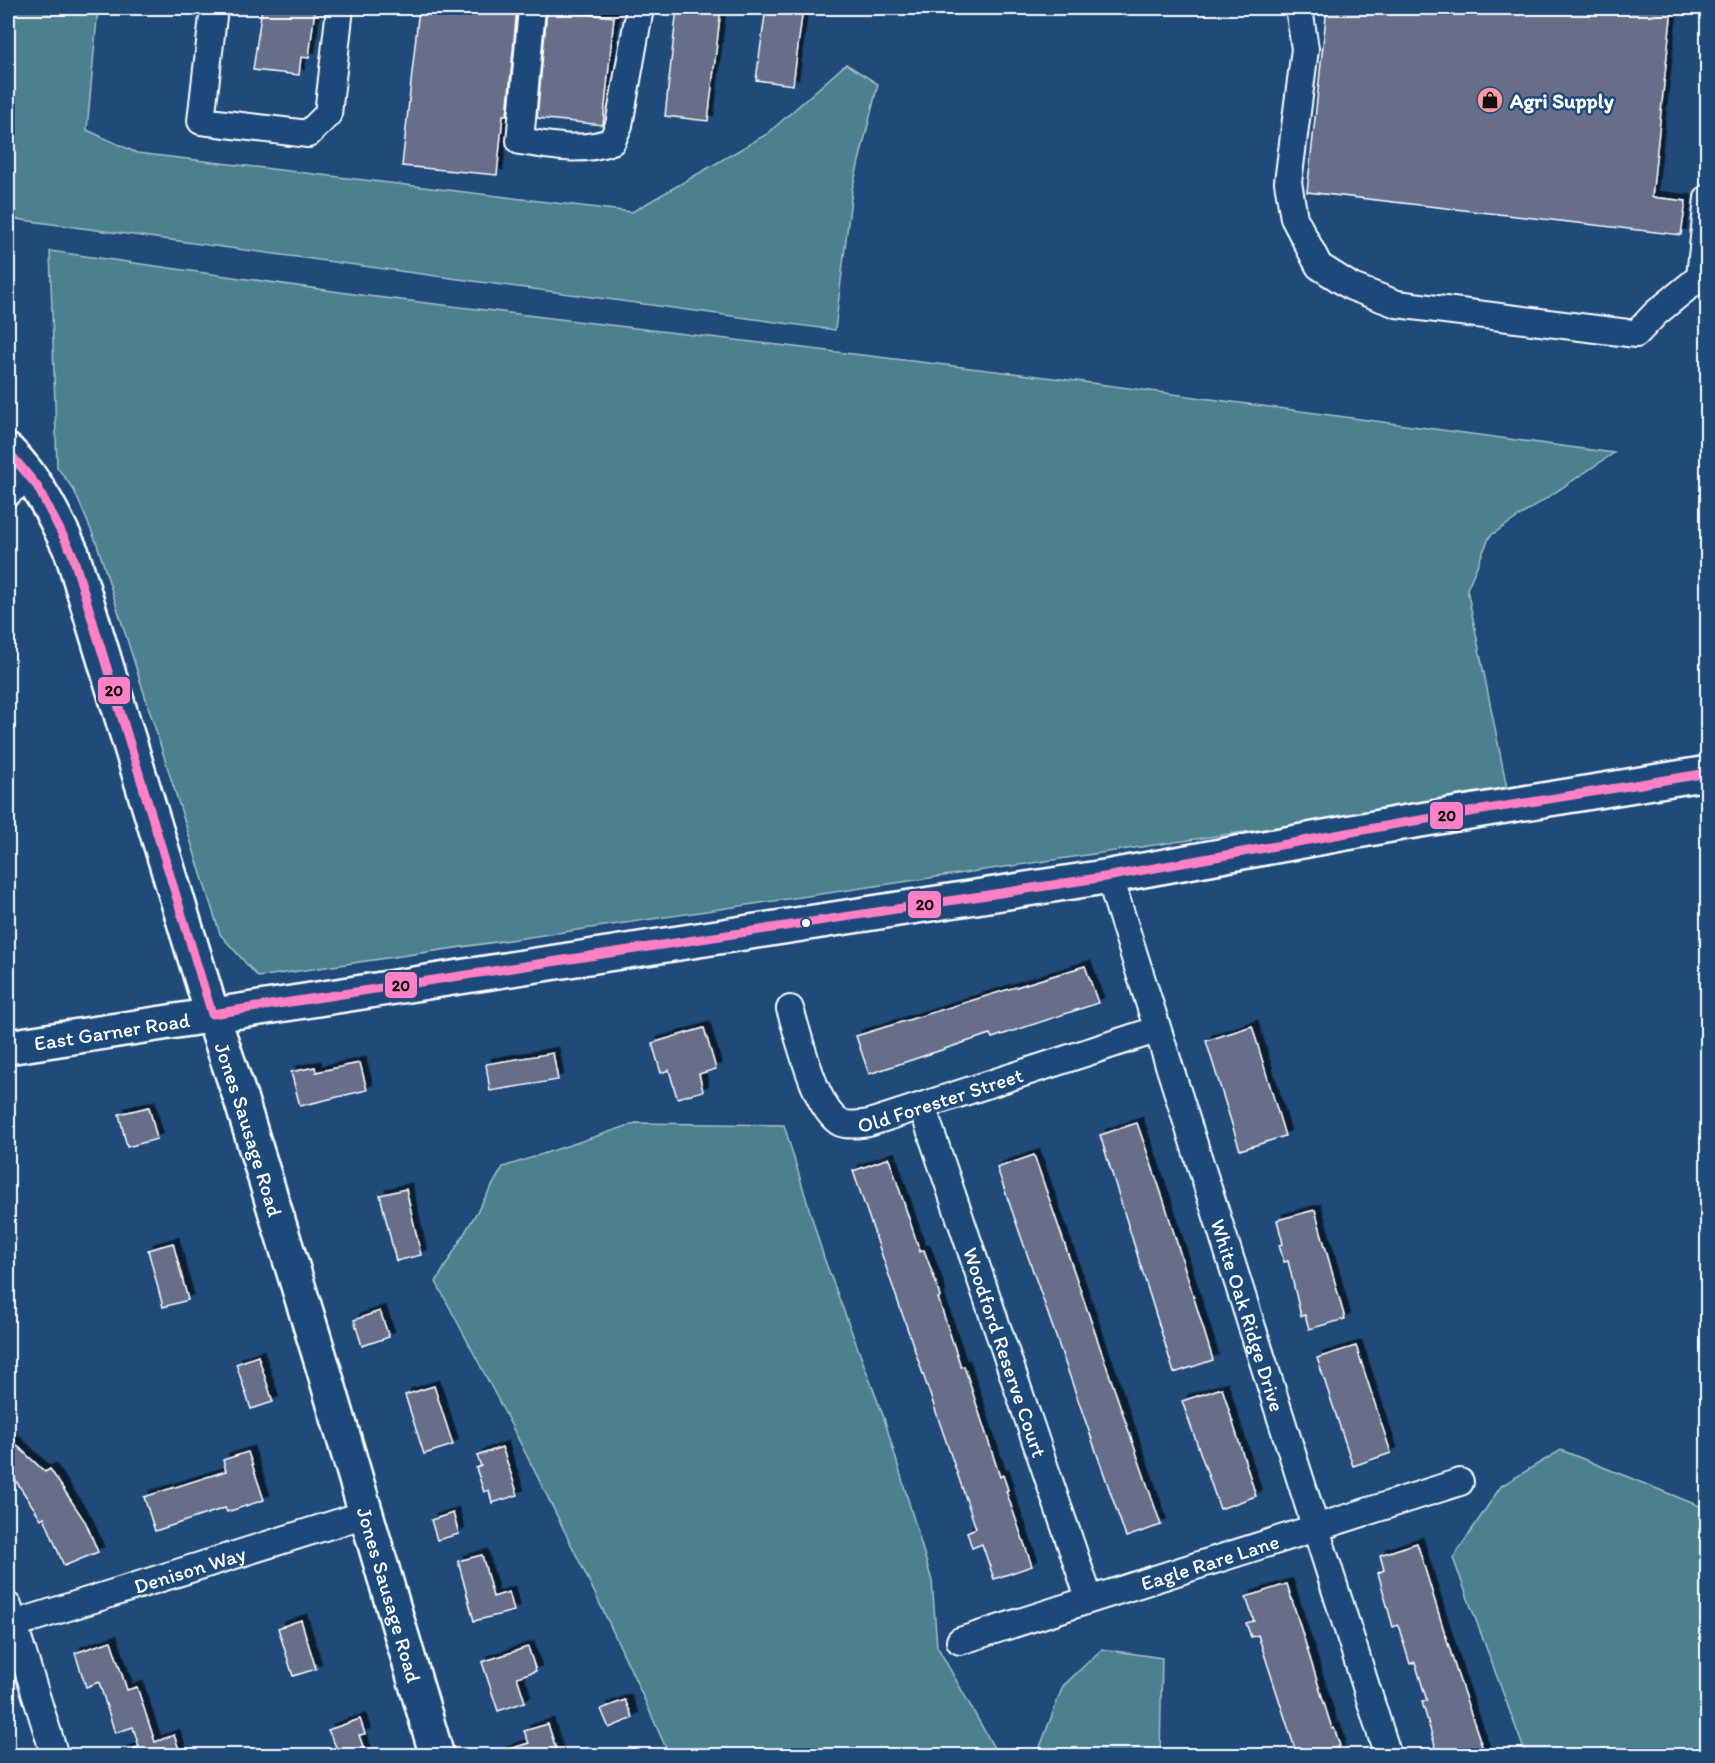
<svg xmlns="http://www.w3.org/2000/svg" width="1715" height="1763" font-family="Itim,sans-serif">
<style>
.green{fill:#4b818e;stroke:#a5c0c6;stroke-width:1.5}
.building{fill:#666e89;stroke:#fff;stroke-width:1.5;filter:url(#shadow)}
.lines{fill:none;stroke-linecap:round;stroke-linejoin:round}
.minor-casing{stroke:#fff;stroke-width:30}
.major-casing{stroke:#fff;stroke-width:38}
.minor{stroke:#1f4a7a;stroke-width:26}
.major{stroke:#1f4a7a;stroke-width:33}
.bus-1-casing{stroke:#1f4a7a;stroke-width:14}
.bus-1{stroke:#ff80c5;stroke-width:9}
.bus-dot{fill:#fff;stroke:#1f4a7a;stroke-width:2}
.labels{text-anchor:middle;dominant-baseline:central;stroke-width:5;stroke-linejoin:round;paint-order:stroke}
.poi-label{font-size:21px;font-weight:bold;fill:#fff;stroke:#1f4a7a;text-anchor:start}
.street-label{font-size:21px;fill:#fff;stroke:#1f4a7a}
.line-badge{stroke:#1f4a7a;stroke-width:2}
.pale-badge-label{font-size:16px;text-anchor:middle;font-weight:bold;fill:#111}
</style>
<defs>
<filter id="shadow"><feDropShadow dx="5.5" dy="-5.5" stdDeviation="0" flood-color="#0009"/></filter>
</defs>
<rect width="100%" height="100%" fill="#1f4a7a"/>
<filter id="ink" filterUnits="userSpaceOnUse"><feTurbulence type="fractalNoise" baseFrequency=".0167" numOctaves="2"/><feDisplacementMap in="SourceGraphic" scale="12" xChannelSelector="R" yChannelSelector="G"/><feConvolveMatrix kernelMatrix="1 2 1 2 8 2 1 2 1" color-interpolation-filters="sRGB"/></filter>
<g filter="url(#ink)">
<g class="green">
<polygon points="8,8 98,8 87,130 137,153 632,212 767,134 846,64 878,84 852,190 835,330 8,218"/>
<polygon points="50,251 368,296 1054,378 1614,453 1490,536 1467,589 1508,793 258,977 220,934 97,544 74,490 57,467"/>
<path d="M636,1123L784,1125L824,1258L884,1418L932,1581L937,1646L998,1755H669C599,1594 519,1437 436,1282L503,1167Z"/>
<polygon points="1561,1450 1707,1509 1707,1755 1526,1755 1453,1558 1501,1486"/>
<polygon points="1102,1649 1162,1658 1160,1755 1037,1755 1063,1686"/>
</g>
<g class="building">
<polygon points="262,8 315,8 309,58 301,57 299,75 253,70"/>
<polygon points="419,8 517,8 507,115 503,115 497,175 402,166"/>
<polygon points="677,8 721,8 708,121 665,116"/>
<polygon points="766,8 803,8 793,85 756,80"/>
<polygon points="1327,8 1672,8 1652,197 1686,201 1681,235 1307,192"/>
<polygon points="547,10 614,17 603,125 537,118"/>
<polygon points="1085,966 1098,1003 992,1038 990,1034 869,1074 856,1036"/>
<polygon points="1252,1026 1285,1136 1240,1150 1206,1041"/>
<polygon points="704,1028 716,1069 699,1074 703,1091 677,1098 669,1070 661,1073 652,1043"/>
<polygon points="553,1053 558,1080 490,1091 486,1064"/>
<polygon points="360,1063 367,1090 300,1106 291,1072 315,1067 316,1072"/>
<polygon points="149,1107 157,1139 127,1147 119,1114"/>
<polygon points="1137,1123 1164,1201 1213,1360 1174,1373 1100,1135"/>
<polygon points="1034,1155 1161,1525 1126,1537 997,1168"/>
<polygon points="889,1158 920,1252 924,1250 936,1283 940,1297 938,1298 961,1367 964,1366 1000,1477 1003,1475 1008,1490 1006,1491 1032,1566 994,1579 982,1544 972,1548 967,1532 976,1528 853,1171"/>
<polygon points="406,1189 421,1255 396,1261 380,1195"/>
<polygon points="1315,1210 1345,1319 1309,1329 1305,1315 1301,1316 1288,1261 1284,1262 1279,1245 1283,1244 1277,1220"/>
<polygon points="173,1243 188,1300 163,1307 148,1250"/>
<polygon points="380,1311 389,1337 362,1346 354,1320"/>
<polygon points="1356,1346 1391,1453 1353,1466 1317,1358"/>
<polygon points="258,1356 273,1402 251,1409 236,1364"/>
<polygon points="434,1386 453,1445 424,1454 405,1395"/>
<polygon points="1222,1388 1256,1496 1220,1509 1182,1401"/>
<polygon points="8,1437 45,1472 50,1469 86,1523 98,1552 64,1566 44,1517 41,1519 8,1469"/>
<polygon points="502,1447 518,1495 492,1503 489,1490 484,1492 476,1468 481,1466 477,1456"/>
<polygon points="248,1452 264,1500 227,1512 225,1508 155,1531 144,1497 226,1471 223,1460"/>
<polygon points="453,1513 459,1534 437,1540 431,1520"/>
<polygon points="1417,1543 1457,1673 1485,1755 1438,1755 1422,1702 1427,1701 1415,1662 1410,1664 1398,1625 1393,1627 1378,1573 1384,1570 1380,1555"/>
<polygon points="482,1555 493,1597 509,1592 514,1611 474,1621 458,1561"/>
<polygon points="1287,1584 1332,1729 1334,1728 1340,1746 1337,1747 1340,1755 1297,1755 1258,1635 1251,1637 1246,1623 1254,1621 1246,1597"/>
<polygon points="301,1620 316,1669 293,1676 278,1628"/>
<polygon points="111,1641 127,1690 137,1687 155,1742 174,1735 181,1755 122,1755 122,1752 139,1747 133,1727 115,1733 99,1682 86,1687 75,1653"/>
<polygon points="528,1647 536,1671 517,1677 525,1702 498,1711 482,1662"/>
<polygon points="625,1700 633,1718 609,1728 601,1709"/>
<polygon points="360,1719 365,1734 359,1735 366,1755 340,1755 328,1730"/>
<polygon points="548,1724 558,1755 500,1755 500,1752 529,1743 524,1731"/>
</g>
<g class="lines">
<defs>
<g id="minor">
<polyline points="214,8 201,121 308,134 328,114 340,8"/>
<path d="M532,8L520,141C552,146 581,153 612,141L619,125L640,8"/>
<polyline points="1299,8 1305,49 1288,182 1294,218 1319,266 1352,287 1397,304 1636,334 1656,313 1700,277 1708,198"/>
<polyline points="8,493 29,476"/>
<path id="s1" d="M1111,876L1116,898L1388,1756"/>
<path id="s2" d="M790,1009C799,1036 815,1110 841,1123C849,1126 861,1124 869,1123L1156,1030"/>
<path id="s3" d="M922,1106L1089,1598"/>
<polyline points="8,1606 55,1756"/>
<path id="s4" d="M14,1624L366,1514"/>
<path id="s5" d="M960,1641L1460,1482"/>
</g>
<g id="major">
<path id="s6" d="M8,451C37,479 55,517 72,553L212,1014L241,1100L323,1367L437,1756"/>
<path id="s7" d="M8,1047L1111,876L1396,824L1708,773"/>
</g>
</defs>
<use href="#minor" class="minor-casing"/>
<use href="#major" class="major-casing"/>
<use href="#minor" class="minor"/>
<use href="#major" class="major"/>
<defs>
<polyline id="bus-1" points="8,451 37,486 72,553 212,1014 1111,876 1396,824 1708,773"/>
</defs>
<use href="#bus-1" class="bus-1-casing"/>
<use href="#bus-1" class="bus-1"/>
</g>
</g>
<defs>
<symbol id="shop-disc" viewBox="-11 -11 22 22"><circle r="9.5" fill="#ff9aa2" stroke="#1f4a7a"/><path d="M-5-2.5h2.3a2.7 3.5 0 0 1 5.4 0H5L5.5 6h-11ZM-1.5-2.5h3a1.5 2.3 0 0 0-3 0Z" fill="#111"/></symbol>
</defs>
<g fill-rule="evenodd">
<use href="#shop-disc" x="1475" y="85" width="30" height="30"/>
</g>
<circle class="bus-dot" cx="806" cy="923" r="5"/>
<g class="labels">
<g class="poi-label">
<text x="1510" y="100">Agri Supply</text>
</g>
<g class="street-label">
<text stroke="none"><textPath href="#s7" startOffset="105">East Garner Road</textPath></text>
<text stroke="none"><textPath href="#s2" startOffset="230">Old Forester Street</textPath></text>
<text stroke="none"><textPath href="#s6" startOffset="724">Jones Sausage Road</textPath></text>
<text stroke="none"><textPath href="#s1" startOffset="460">White Oak Ridge Drive</textPath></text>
<text stroke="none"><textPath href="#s3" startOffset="260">Woodford Reserve Court</textPath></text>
<text stroke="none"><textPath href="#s5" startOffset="262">Eagle Rare Lane</textPath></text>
<text stroke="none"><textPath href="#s4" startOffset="184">Denison Way</textPath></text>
<text stroke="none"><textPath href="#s6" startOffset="1210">Jones Sausage Road</textPath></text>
</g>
</g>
<g class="line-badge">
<rect x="97" y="676" width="34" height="29" rx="6" fill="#ff80c5"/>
<rect x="1429" y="801" width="35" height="29" rx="6" fill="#ff80c5"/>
<rect x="907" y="890" width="35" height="29" rx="6" fill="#ff80c5"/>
<rect x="384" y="971" width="34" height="28" rx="6" fill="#ff80c5"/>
</g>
<g class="pale-badge-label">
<text x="114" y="696">20</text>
<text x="1447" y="821">20</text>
<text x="925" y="910">20</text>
<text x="401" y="991">20</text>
</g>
<rect width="1715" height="1763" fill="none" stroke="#1f4a7a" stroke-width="30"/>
<rect x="15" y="15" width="1685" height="1733" fill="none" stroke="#fff" stroke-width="2" filter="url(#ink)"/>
</svg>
